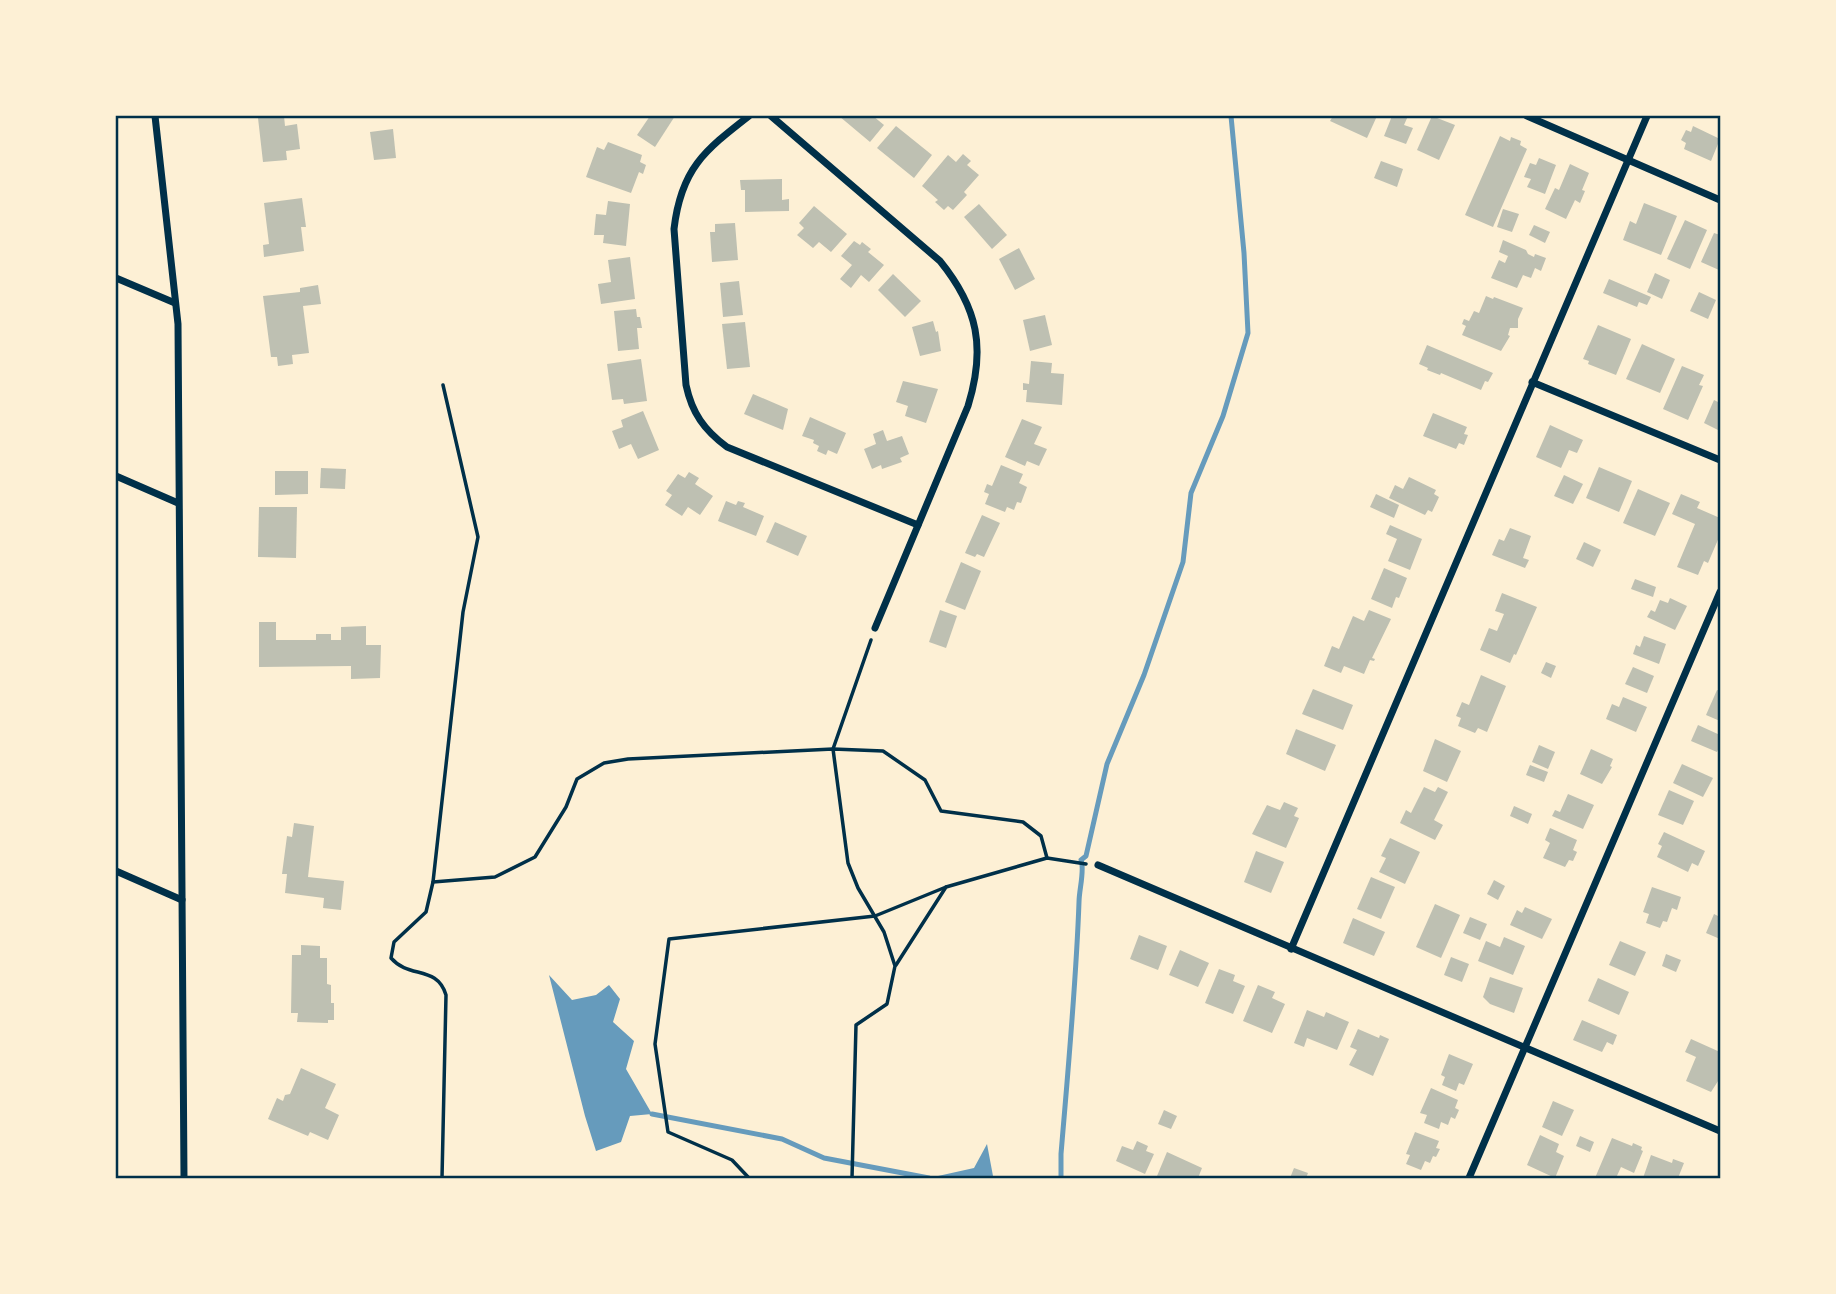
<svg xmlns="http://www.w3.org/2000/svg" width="1836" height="1294" font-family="'Golos Text',sans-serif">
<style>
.water{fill:#669bbc}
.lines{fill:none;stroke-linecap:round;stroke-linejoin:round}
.stream{stroke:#669bbc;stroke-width:5}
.building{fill:#bec0b2}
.path{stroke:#003049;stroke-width:3.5}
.minor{stroke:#003049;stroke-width:7}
.neatline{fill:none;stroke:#003049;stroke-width:2.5}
</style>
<rect width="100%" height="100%" fill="#fdf0d5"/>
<g class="water">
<polygon points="549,975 572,1000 596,995 609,985 620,999 613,1022 634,1041 626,1069 652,1114 630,1116 621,1142 596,1151 585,1116"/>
<polygon points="987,1144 993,1176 1001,1178 929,1178 974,1168"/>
</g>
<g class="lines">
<g class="stream">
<polyline points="652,1114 782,1139 824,1158 929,1178"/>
<path d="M1061,1178V1154C1068,1070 1076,986 1079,902C1079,890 1085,869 1081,860L1086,856L1107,764L1144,675L1183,562L1191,493L1223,416L1248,333L1244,253L1231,116"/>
</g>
</g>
<g class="building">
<polygon points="284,116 285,126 297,124 300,149 286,151 287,160 263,162 258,118"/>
<polygon points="650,116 675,116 655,147 637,135"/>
<polygon points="839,116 873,116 884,125 870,142"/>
<polygon points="1333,116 1377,116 1367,138 1330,121"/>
<polygon points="1392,116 1408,116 1404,125 1413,128 1406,144 1384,136"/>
<polygon points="1432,116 1455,125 1439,160 1417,150"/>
<polygon points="896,126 932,155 914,178 877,148"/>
<polygon points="1693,126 1720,139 1711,161 1684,149 1686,143 1681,140 1686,130 1691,132"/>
<polygon points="393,129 396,158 374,160 370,132"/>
<polygon points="1500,136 1510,141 1511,137 1521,141 1520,145 1527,149 1493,227 1465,215"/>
<polygon points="608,142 642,155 640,162 646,165 643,174 639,172 631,193 586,177 597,147 604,150"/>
<polygon points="963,154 971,161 967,165 979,175 964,192 967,195 953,210 948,206 944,210 935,202 938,200 922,186 948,155 956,162"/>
<polygon points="1539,158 1556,165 1545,194 1527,187 1531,179 1524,177 1530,163 1536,165"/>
<polygon points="1381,161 1403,169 1397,187 1374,178"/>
<polygon points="1570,164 1589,173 1582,190 1585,191 1580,203 1575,200 1566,219 1545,209 1555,188 1559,190"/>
<polygon points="782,179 782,200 789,199 789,211 745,212 745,190 741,190 740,180"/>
<polygon points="302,198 306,227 301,227 304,251 264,257 263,245 269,244 264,203"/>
<polygon points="608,201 630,204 626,246 603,243 604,235 594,235 596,214 606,215"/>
<polygon points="1644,203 1677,216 1661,255 1623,240 1630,221 1636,224"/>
<polygon points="979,204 1007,235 992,249 964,217"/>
<polygon points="814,206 847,234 831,252 819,242 813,248 797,235 804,228 799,223"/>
<polygon points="1503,209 1519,214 1512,232 1497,227"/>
<polygon points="1685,220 1707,230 1690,269 1667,259"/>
<polygon points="735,223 738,260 712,262 710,232 715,232 715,224"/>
<polygon points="1534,225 1550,232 1545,243 1529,235"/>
<polygon points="1714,233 1720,235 1719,270 1701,262"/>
<polygon points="1503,240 1526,250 1528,254 1534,257 1535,254 1546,258 1541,271 1535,268 1531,278 1523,275 1517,288 1491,278 1499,260 1505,263 1508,256 1499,252"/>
<polygon points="854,241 860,245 862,242 871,249 868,252 884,265 869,282 861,275 851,288 840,279 852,265 841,256"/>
<polygon points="1019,248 1035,279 1015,290 999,259"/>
<polygon points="630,257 635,299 601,304 598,284 611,282 608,260"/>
<polygon points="1655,273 1670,280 1662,299 1647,292"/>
<polygon points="893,274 921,301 905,317 878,290"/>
<polygon points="1609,279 1651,297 1647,305 1639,302 1637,307 1603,293"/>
<polygon points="739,281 743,315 723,317 720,283"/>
<polygon points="318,285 321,304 303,306 309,353 292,355 293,364 278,366 277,357 271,357 263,296 300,292 300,288"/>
<polygon points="1699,292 1716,300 1708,319 1690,311"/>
<polygon points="1486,296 1493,299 1494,297 1523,308 1518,319 1518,328 1510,328 1508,335 1510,336 1501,351 1462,335 1466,326 1462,324 1464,319 1469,321 1474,311 1479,313"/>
<polygon points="636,309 637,317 640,317 642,328 637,328 639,349 618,351 614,311"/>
<polygon points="1045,315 1052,345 1030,351 1023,320"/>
<polygon points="933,321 936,332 938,331 941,351 920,356 912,327"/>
<polygon points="745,322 750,367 727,369 722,324"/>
<polygon points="1598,325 1631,339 1616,375 1588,364 1589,361 1583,359"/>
<polygon points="1642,344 1675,359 1660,393 1626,379"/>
<polygon points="1427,345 1493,373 1488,382 1485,381 1481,390 1441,373 1440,375 1427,370 1428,368 1419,364"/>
<polygon points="641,359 647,401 624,404 623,399 612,400 607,364"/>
<polygon points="1031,361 1052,363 1051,373 1064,374 1062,405 1026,402 1027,390 1023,390 1023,383 1029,384"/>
<polygon points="1682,366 1704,375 1699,385 1703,386 1688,420 1663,409"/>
<polygon points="903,381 938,389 926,423 905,416 908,406 896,402"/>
<polygon points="753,394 788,409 783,430 744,414"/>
<polygon points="1714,400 1720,403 1720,431 1704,423"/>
<polygon points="643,411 659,450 638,459 631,444 619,449 612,431 623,427 621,420"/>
<polygon points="1433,413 1467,427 1464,434 1468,435 1464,445 1459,443 1456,449 1423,436"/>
<polygon points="810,417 846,433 837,454 828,450 826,455 817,451 819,446 813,443 814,440 802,436"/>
<polygon points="1022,419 1042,427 1034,444 1047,449 1039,466 1027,461 1025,466 1005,457"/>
<polygon points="1550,425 1583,440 1577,453 1569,450 1561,468 1536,457"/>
<polygon points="883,430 887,441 902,436 909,454 900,458 902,462 882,469 881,465 872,469 864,449 876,444 873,434"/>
<polygon points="1001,465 1023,474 1019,483 1027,487 1021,503 1017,502 1014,510 1007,507 1005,512 985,504 989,494 984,492 987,484 992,486"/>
<polygon points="1599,467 1632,481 1619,512 1586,498"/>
<polygon points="321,468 346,469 345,489 320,488"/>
<polygon points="275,471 308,471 308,494 275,495"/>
<polygon points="689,472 699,478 695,484 713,496 700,515 688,507 682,516 665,505 672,495 666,491 678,474 685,478"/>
<polygon points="1564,475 1583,484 1573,504 1554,496"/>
<polygon points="1409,477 1436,490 1434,494 1439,497 1432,512 1428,510 1425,515 1389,498 1395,485 1403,489"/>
<polygon points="1638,489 1670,503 1655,536 1623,523"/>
<polygon points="1376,494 1399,505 1394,518 1370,507"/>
<polygon points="1681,494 1700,502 1697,508 1720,518 1720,535 1708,563 1704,561 1698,575 1677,567 1695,524 1672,514"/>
<polygon points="726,501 736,505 738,501 745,503 743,507 764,516 756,536 718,521"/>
<polygon points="259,507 297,507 296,558 258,557"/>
<polygon points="982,515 1000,523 984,557 977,554 975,557 965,553"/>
<polygon points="775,522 807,536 798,556 766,542"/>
<polygon points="1390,525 1422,539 1410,570 1388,561 1397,539 1386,534"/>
<polygon points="1510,528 1531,536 1523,558 1529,560 1525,568 1492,555 1499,539 1504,541"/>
<polygon points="1584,542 1601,550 1593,567 1576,559"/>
<polygon points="961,562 981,571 965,610 945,602"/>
<polygon points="1384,568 1407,578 1399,598 1396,597 1392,608 1371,599"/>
<polygon points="1635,579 1656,587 1653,597 1631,589"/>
<polygon points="1502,593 1537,607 1516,655 1514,654 1510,663 1480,650 1489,628 1497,631 1504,614 1495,611"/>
<polygon points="1670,598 1687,606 1675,630 1647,617 1651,610 1655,612 1660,600 1668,603"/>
<polygon points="940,610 957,616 946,648 929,642"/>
<polygon points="1369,610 1391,619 1372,658 1375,659 1374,661 1370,660 1364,674 1344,666 1341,673 1324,666 1332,646 1339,649 1353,616 1364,621"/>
<polygon points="259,622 276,622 276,640 316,640 316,634 331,634 331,640 341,640 341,627 366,626 366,645 381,645 380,678 351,679 351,666 259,667"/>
<polygon points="1644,636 1666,644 1659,664 1633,654 1636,645 1640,647"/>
<polygon points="1546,662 1556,666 1551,678 1541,673"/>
<polygon points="1633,667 1654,676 1647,693 1625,684"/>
<polygon points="1481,675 1506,686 1487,732 1478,728 1475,733 1458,726 1461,718 1456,716 1462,702 1469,705"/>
<polygon points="1313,689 1353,705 1343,730 1302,714"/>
<polygon points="1717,690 1720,691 1720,721 1706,715"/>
<polygon points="1623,697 1647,707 1636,732 1606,719 1612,704 1619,707"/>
<polygon points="1698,725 1720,735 1720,750 1718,750 1717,752 1691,741"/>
<polygon points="1296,729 1336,745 1325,771 1286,754"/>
<polygon points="1435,739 1461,751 1447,782 1423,771"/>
<polygon points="1539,745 1555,752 1548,769 1532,762"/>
<polygon points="1591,749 1613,759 1610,766 1612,767 1602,784 1580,774"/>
<polygon points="1682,764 1713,778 1703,797 1673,783"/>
<polygon points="1530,765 1548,772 1544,782 1526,775"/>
<polygon points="1424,787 1435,792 1438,787 1448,792 1434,820 1443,825 1435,840 1400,823 1406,810 1411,813"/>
<polygon points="1669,790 1694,801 1683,825 1658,815"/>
<polygon points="1568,794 1594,805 1583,829 1552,816 1555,810 1560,812"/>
<polygon points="1284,802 1298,808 1294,816 1299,818 1286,848 1252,834 1267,805 1280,810"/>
<polygon points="1514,806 1532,814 1528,824 1510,816"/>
<polygon points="294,823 314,826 308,877 344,881 341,910 323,908 324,898 285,893 287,874 282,874 287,836 292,837"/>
<polygon points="1550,828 1577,840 1573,850 1577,852 1573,861 1569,860 1565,867 1543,858 1550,843 1545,840"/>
<polygon points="1664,832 1705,851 1698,866 1692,863 1688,872 1657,857 1662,846 1658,844"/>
<polygon points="1390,838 1420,852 1405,884 1379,872 1386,858 1381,856"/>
<polygon points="1256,851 1284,862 1271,893 1244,882"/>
<polygon points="1371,877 1395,887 1381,919 1357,909"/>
<polygon points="1494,880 1505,886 1498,900 1487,894"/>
<polygon points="1652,887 1681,897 1677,910 1672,908 1667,922 1663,921 1660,928 1646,923 1649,914 1643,912"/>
<polygon points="1435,904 1460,915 1441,958 1416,947"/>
<polygon points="1525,907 1552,919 1542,939 1510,925 1517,910 1522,913"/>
<polygon points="1714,914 1720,917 1720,939 1706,933"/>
<polygon points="1470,917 1487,924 1480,940 1463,933"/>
<polygon points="1353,918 1385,932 1374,956 1343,943"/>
<polygon points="1139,935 1167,946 1158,970 1130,959"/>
<polygon points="1504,937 1525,946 1513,975 1478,961 1486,941 1500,947"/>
<polygon points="1620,941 1646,952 1635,976 1609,965"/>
<polygon points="301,945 320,946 320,958 327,958 327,984 331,985 331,1003 334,1003 334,1020 328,1020 328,1023 297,1022 298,1013 291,1013 292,955 301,955"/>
<polygon points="1180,950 1209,963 1198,987 1169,975"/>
<polygon points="1666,954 1681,960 1676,972 1662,966"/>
<polygon points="1451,957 1469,964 1462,982 1444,975"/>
<polygon points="1219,969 1235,975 1233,981 1245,986 1233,1014 1205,1003"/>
<polygon points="1490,977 1523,988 1514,1013 1490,1004 1483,997"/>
<polygon points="1598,978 1629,992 1619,1015 1588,1001"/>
<polygon points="1258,985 1275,992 1272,998 1285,1004 1272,1033 1243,1021"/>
<polygon points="1307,1010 1324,1017 1326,1012 1349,1022 1337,1050 1307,1038 1304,1047 1294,1043"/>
<polygon points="1582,1020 1617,1035 1613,1045 1607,1042 1602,1052 1573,1040"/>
<polygon points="1358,1029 1379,1038 1380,1035 1389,1039 1373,1076 1349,1065 1357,1050 1350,1047"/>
<polygon points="1691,1039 1720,1052 1720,1068 1718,1074 1720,1078 1711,1092 1686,1081 1696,1057 1685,1052"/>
<polygon points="1449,1054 1473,1064 1464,1085 1459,1083 1456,1091 1442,1085 1445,1077 1441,1075"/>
<polygon points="301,1068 336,1084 325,1108 339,1115 328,1140 310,1132 308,1136 268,1119 277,1098 283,1101 285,1095 290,1094"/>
<polygon points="1431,1088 1458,1100 1455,1108 1459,1110 1455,1119 1451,1117 1448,1125 1441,1122 1439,1129 1424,1123 1427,1115 1420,1113"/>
<polygon points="1553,1101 1574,1110 1562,1136 1542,1127"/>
<polygon points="1164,1110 1177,1116 1171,1129 1158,1124"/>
<polygon points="1415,1132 1439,1141 1436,1148 1440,1149 1436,1157 1433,1156 1430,1163 1425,1161 1421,1170 1406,1164 1410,1155 1406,1154"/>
<polygon points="1540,1135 1559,1144 1556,1152 1564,1156 1555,1178 1527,1165"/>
<polygon points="1580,1136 1594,1142 1590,1152 1576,1146"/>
<polygon points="1612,1138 1632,1146 1633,1143 1642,1147 1641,1150 1643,1151 1634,1173 1621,1167 1616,1178 1595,1178"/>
<polygon points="1137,1141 1148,1146 1146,1151 1154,1154 1145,1174 1116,1161 1122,1146 1133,1150"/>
<polygon points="1167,1152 1202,1168 1198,1178 1162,1178 1157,1176"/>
<polygon points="1651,1155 1672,1163 1673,1159 1684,1163 1678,1178 1643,1178"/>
<polygon points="1294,1168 1308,1173 1306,1178 1290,1178"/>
</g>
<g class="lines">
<g class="path">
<polyline points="433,882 463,612 478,537 443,385"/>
<polyline points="896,965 946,887 1047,858 1086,864"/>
<path d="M442,1178L446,995C437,965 409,979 391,958L394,942L426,912L433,882L495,877L535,857L566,807L577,779L604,763L628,759L833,749L883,751L925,780L941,811L1023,822L1041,836L1047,858"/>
<polyline points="749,1178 732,1160 668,1132 655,1044 669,939 875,916 946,887"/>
<polyline points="852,1178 856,1025 887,1004 895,966 884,932 858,888 848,863 833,749 871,640"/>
</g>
<g class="minor">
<polyline points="155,116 178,324 184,1178"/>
<path d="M749,116C704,151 681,169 674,229L686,385C692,413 704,430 727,447L918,525"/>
<path d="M771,116L940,261C978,308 986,348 968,406L875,628"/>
<polyline points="1527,116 1720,200"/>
<polyline points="116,278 175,303"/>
<polyline points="1532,382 1720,460"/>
<polyline points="116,476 178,503"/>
<polyline points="1098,865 1720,1131"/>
<polyline points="116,871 182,900"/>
<polyline points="1291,949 1647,116"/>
<polyline points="1469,1178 1720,592"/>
</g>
</g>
<rect width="1836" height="1294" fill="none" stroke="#fdf0d5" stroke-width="234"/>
<rect x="117" y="117" width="1602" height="1060" class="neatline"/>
</svg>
